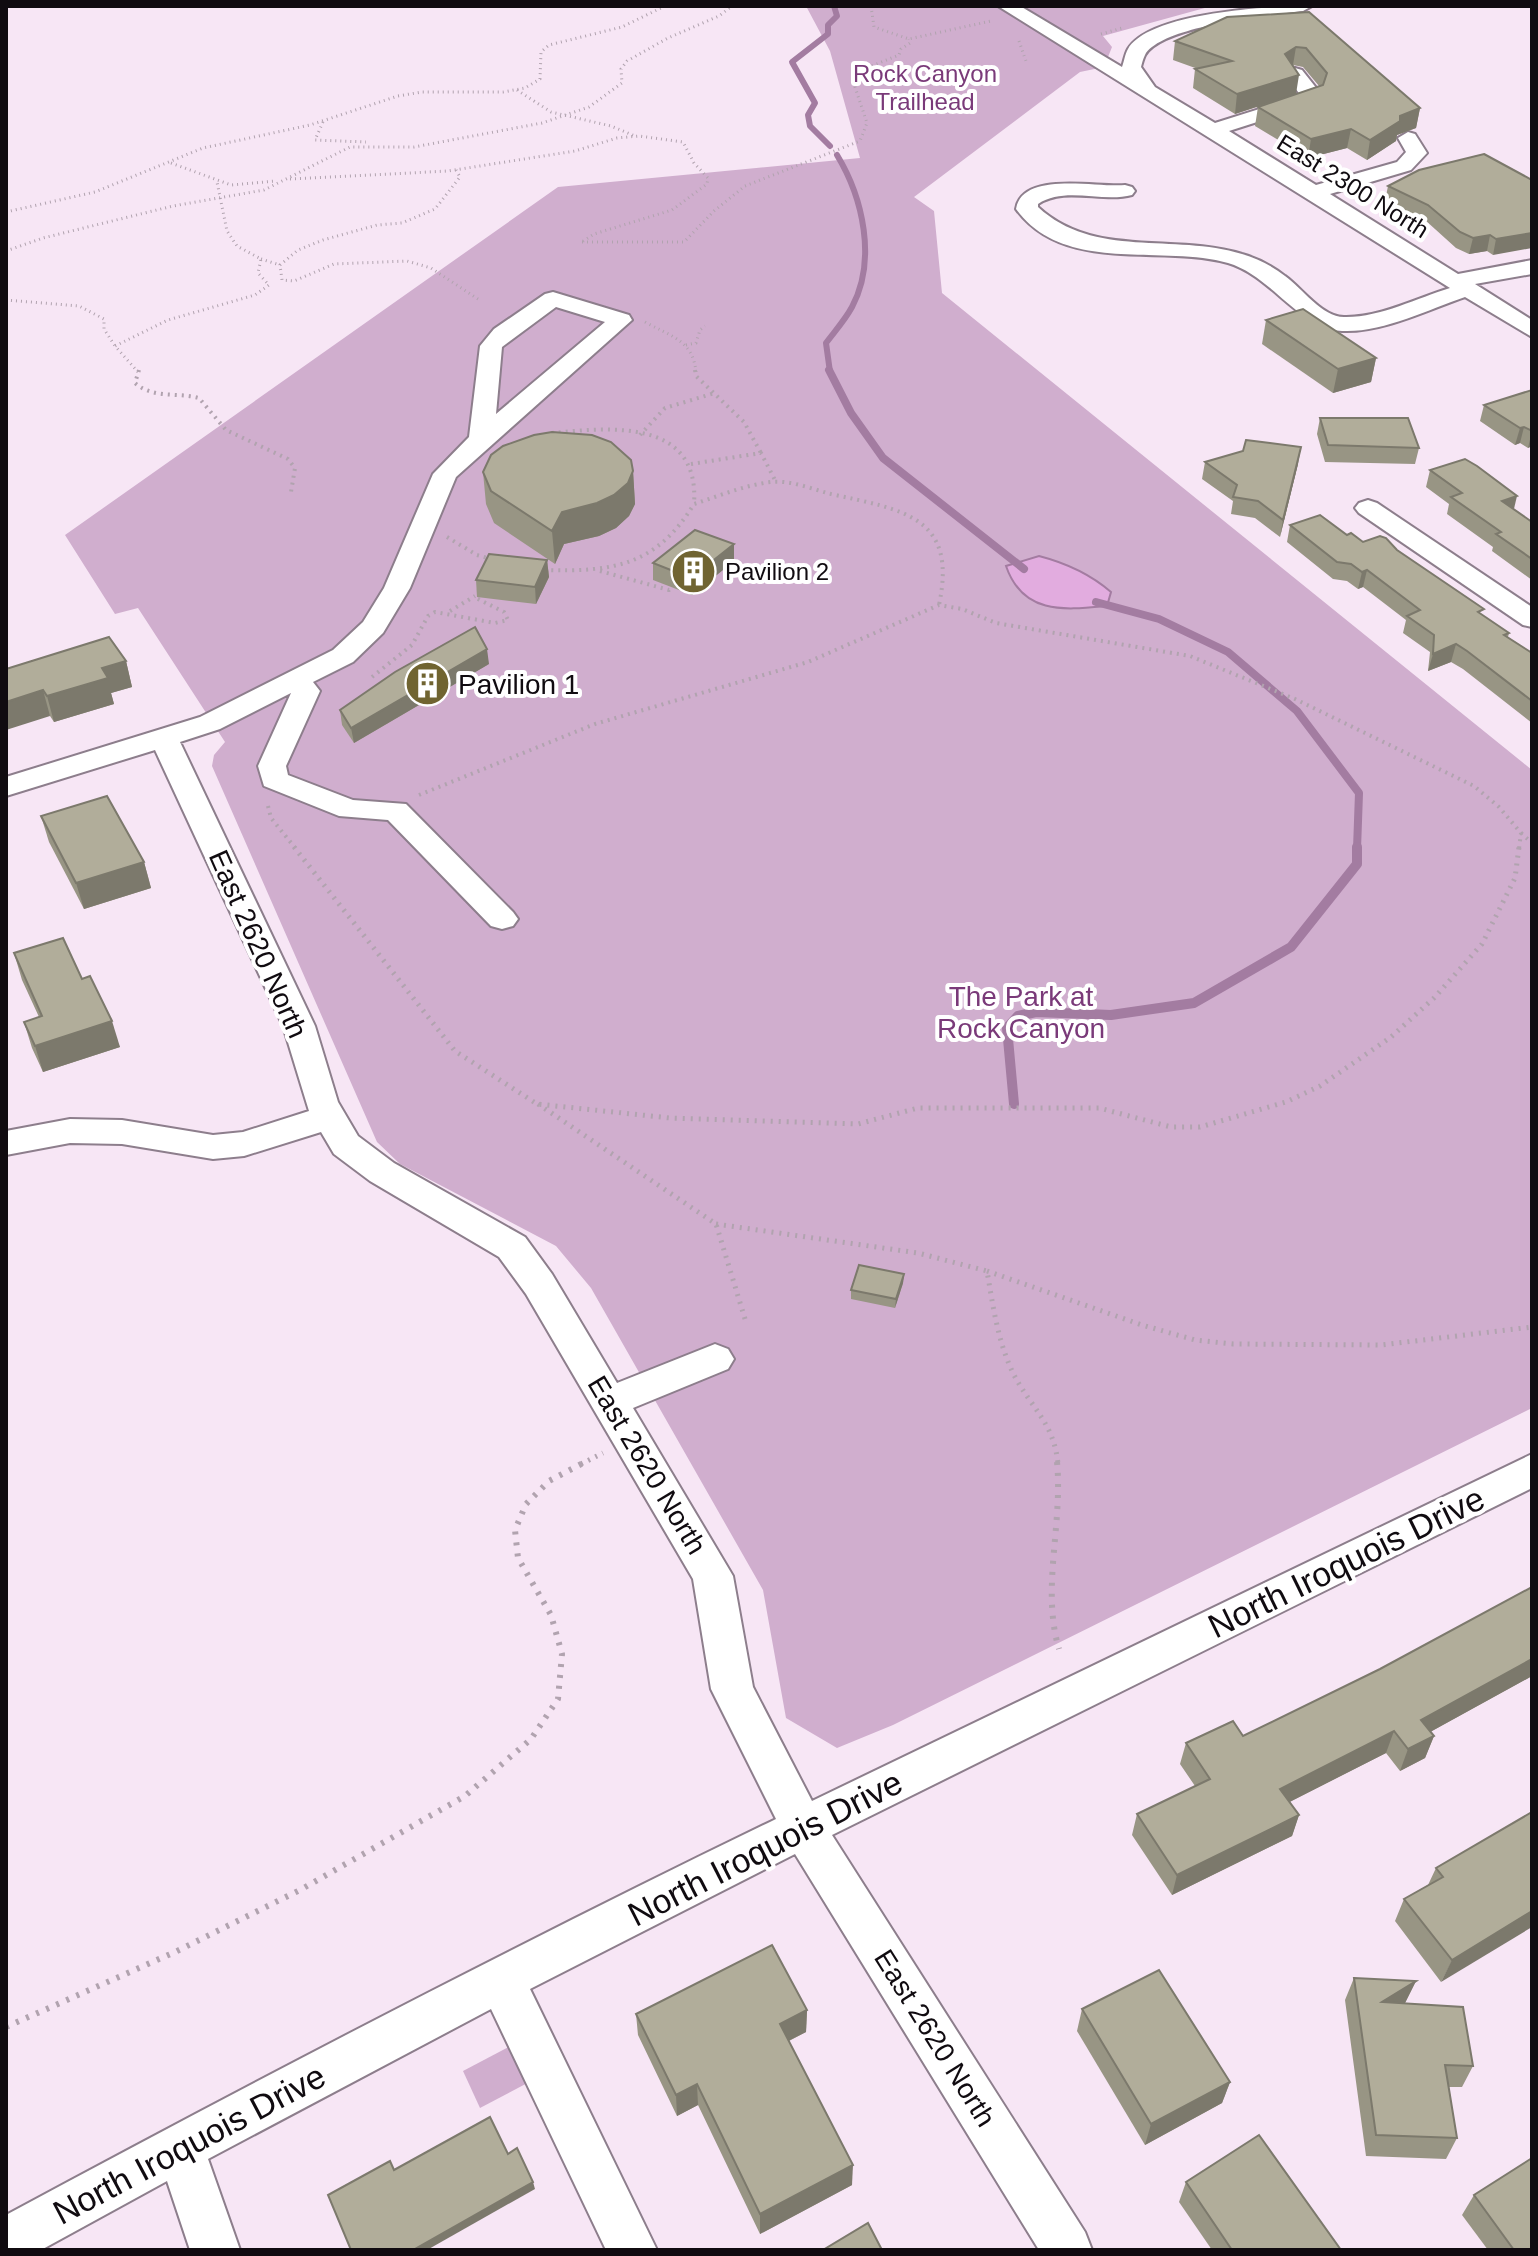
<svg xmlns="http://www.w3.org/2000/svg" width="1538" height="2256" font-family="Arial,sans-serif">
<style>
.green{fill:#d0aece}
.water{fill:#e2acdf;stroke:#a37ca1;stroke-width:2}
.lines{fill:none;stroke-linecap:round;stroke-linejoin:round}
.stream-far2{stroke:#a37ca1;stroke-width:6}
.stream-far1{stroke:#a37ca1;stroke-width:8}
.stream{stroke:#a37ca1;stroke-width:10}
.minor-casing{stroke:#8d7e8c;stroke-width:4}
.path-far3{stroke:#b1a3af;stroke-width:3;stroke-dasharray:1 4;stroke-linecap:butt}
.path-far2{stroke:#b1a3af;stroke-width:4;stroke-dasharray:2 5;stroke-linecap:butt}
.path-far1{stroke:#b1a3af;stroke-width:5;stroke-dasharray:2 6;stroke-linecap:butt}
.path{stroke:#b1a3af;stroke-width:6;stroke-dasharray:3 8;stroke-linecap:butt}
.minor{fill:#fff;fill-rule:evenodd}
.wall{fill:#989584;fill-rule:evenodd}
.shaded-wall{fill:#7c796c}
.building{fill:#b1ad9a;stroke:#7c796c;stroke-width:2}
.labels{text-anchor:middle;dominant-baseline:central;stroke-width:8;stroke-linejoin:round;paint-order:stroke}
.far-park-label{font-size:24px;fill:#7a3a79;stroke:#fff}
.far-street-label{font-size:24px;fill:#100b10;stroke:#fff}
.far-poi-label{font-size:24px;fill:#100b10;stroke:#fff;text-anchor:start}
.poi-label{font-size:28px;fill:#100b10;stroke:#fff;text-anchor:start}
.street-label{font-size:28px;fill:#100b10;stroke:#fff}
.park-label{font-size:28px;fill:#7a3a79;stroke:#fff}
.near-street-label{font-size:34px;fill:#100b10;stroke:#fff}
</style>
<rect width="100%" height="100%" fill="#f7e6f5"/>
<g class="green">
<polygon points="806,6 1212,6 1103,36 1112,47 1104,67 1080,72 914,197 934,211 942,293 1532,770 1532,1408 893,1725 837,1748 786,1718 763,1590 591,1288 556,1246 400,1164 377,1142 212,766 214,755 225,742 138,608 115,614 65,535 558,187 860,158 830,51"/>
<polygon points="518,2042 535,2079 480,2108 463,2071"/>
</g>
<path class="water" d="M1039,556C1066,563 1089,573 1111,592L1107,606C1064,610 1023,615 1006,566Z"/>
<g class="lines">
<g class="stream-far2">
<polyline points="830,146 810,126 808,115 815,103 792,62 828,34 828,25 837,16 834,6"/>
<path d="M830,372L826,343C835,331 845,320 852,307C877,260 863,198 837,155"/>
</g>
<g class="stream-far1">
<polyline points="829,370 851,413 883,458 1024,569"/>
<polyline points="1096,602 1159,619 1228,652 1297,711 1359,793 1357,849"/>
</g>
<polyline class="stream" points="1014,1104 1007,1028 1018,1016 1036,1012 1111,1015 1194,1003 1291,947 1357,864 1357,847"/>
<defs>
<g id="minor">
<path d="M998,6H1020L1122,67C1124,62 1125,54 1128,49C1150,12 1272,6 1312,6L1303,11C1271,15 1161,26 1145,55C1143,59 1142,63 1141,67L1155,87L1215,123L1301,96L1285,74L1295,68L1302,70L1321,94L1317,103L1229,131L1316,185L1397,162L1406,152L1398,138L1408,132L1415,134L1427,153L1411,170L1330,194L1458,274L1532,260V274L1475,284L1532,320V337L1465,297C1427,310 1382,333 1342,331C1298,328 1272,276 1228,263C1161,244 1064,275 1016,209C1022,170 1098,188 1125,185L1132,187L1135,191L1132,195C1102,203 1065,186 1038,204V207C1094,259 1174,233 1242,254C1257,258 1272,266 1285,276C1302,288 1322,317 1344,317C1379,318 1417,298 1450,288Z"/>
<path d="M553,292L629,315L632,320L456,477L410,588L383,633L353,662L313,682L320,691L286,766L288,775L353,800L406,804L513,912L518,919L513,926L502,929L491,926L388,820L339,816L264,786L258,766L291,693L220,729L180,742L315,1026L338,1102L358,1136L394,1163L525,1237L552,1274L617,1383L715,1344L728,1349L734,1359L728,1369L633,1408L733,1576L753,1687L812,1801L1532,1454V1488L832,1835L1085,2232L1092,2250H1039L795,1854L530,1989L657,2250H606L491,2009L208,2159L240,2250H190L167,2181L41,2250H6V2215C260,2078 516,1945 776,1819L711,1689L693,1579L526,1294L499,1257L370,1181L334,1154L321,1132L244,1156L213,1159L122,1144L70,1143L6,1155V1131L70,1119L122,1120L213,1135L243,1132L309,1111L283,1026L155,750L6,796V777L200,717L333,650L363,622L384,588L433,474L469,437L480,346L494,329L545,294ZM556,307L605,322L496,414L502,347Z"/>
<polygon points="1368,500 1377,503 1532,607 1532,627 1523,625 1359,513 1355,508 1359,503"/>
</g>
</defs>
<use href="#minor" class="minor-casing"/>
<g class="path-far3">
<polyline points="871,6 874,27 909,39 991,21"/>
<polyline points="1101,34 1122,28"/>
<polyline points="1019,41 1027,64"/>
<polyline points="517,90 551,112 611,126 635,136"/>
<polyline points="323,122 315,140 366,142"/>
<polyline points="171,163 231,185 276,181"/>
<polyline points="456,170 460,177 435,209 402,223 377,225 323,240 298,250 280,265 282,280 294,281 334,264 407,261 431,268 481,301"/>
<polyline points="290,179 448,171 575,151 617,138 639,136 683,142 694,163 708,178 707,184 672,210 594,234 582,242"/>
<polyline points="6,212 95,192 203,148 310,125 398,96 422,92 503,92 525,88 540,79 541,52 549,45 622,27 665,6"/>
<polyline points="582,242 684,242 714,211 745,186 860,141 867,123 855,87 856,78 869,67 899,55 901,49 910,43 909,39"/>
<polyline points="6,251 43,238 173,206 264,190 350,147 414,147 542,123 589,107 622,83 621,69 627,61 668,38 719,16 732,6"/>
<polyline points="261,259 280,265"/>
<polyline points="6,300 79,306 104,319 104,329 115,346"/>
<path d="M645,322C670,336 693,340 696,372"/>
<polyline points="686,345 696,343 700,330 705,326"/>
<polyline points="138,372 115,346 168,320 255,295 269,285 258,273 261,259 237,246 227,231 217,182"/>
</g>
<g class="path-far2">
<path d="M139,370L135,383C153,399 177,392 199,398L226,430L288,459L295,468L291,492"/>
<polyline points="695,370 696,376 744,422 761,453"/>
<path d="M552,433C612,427 700,419 694,504"/>
<polyline points="640,435 665,408 715,393"/>
<polyline points="691,464 761,453 776,482"/>
<polyline points="447,537 477,555 491,559"/>
<path d="M544,570C613,572 656,566 694,504C719,496 745,485 771,482C791,480 812,489 831,494C903,510 958,516 939,605"/>
<polyline points="600,571 669,590 672,587"/>
<polyline points="450,611 475,596"/>
<polyline points="372,677 412,645 428,616 435,612 495,623 508,620 504,612 474,597"/>
<polyline points="419,795 595,724 808,662 939,605 962,609 996,623 1190,656 1295,699 1474,786 1499,807 1521,833 1519,849"/>
<polyline points="268,806 271,818 296,849"/>
<polyline points="1521,833 1532,843"/>
</g>
<g class="path-far1">
<polyline points="294,847 455,1051 537,1104 670,1118 858,1124 918,1108 1099,1108 1171,1127 1200,1127 1286,1102 1320,1086 1391,1037 1434,998 1482,944 1515,878 1519,847"/>
<polyline points="538,1104 716,1224 745,1319"/>
<path d="M716,1224L918,1253L987,1271C993,1306 998,1343 1014,1375C1032,1409 1054,1423 1058,1464"/>
<polyline points="987,1271 1142,1325 1195,1340 1233,1344 1381,1345 1532,1327"/>
<polyline points="581,1464 603,1453"/>
</g>
<g class="path">
<path d="M1057,1462C1063,1525 1041,1589 1059,1649"/>
<polyline points="6,2027 175,1952 300,1890 465,1796 531,1739 558,1699 562,1654 551,1615 518,1558 515,1530 526,1504 549,1481 585,1462"/>
</g>
<use href="#minor" class="minor"/>
</g>
<g class="wall">
<path d="M1309,12L1420,108L1416,128L1397,135L1396,141L1367,160L1347,148L1308,158L1255,126L1258,107L1266,104L1235,114L1193,88L1195,69H1198L1173,60L1175,41ZM1293,65L1303,67L1319,86L1296,94Z"/>
<polygon points="1532,180 1493,255 1487,251 1469,254 1456,248 1425,220 1385,201 1388,186"/>
<polygon points="1266,320 1376,358 1371,382 1333,393 1262,344"/>
<polygon points="1532,390 1532,446 1528,448 1520,443 1515,445 1480,421 1484,405"/>
<polygon points="1320,418 1419,448 1415,464 1325,462 1317,434"/>
<polygon points="1205,462 1298,464 1280,537 1255,518 1231,514 1233,501 1202,479"/>
<polygon points="1430,470 1514,509 1532,522 1532,580 1492,551 1493,547 1447,514 1449,504 1426,487"/>
<polygon points="633,471 635,504 629,516 616,528 599,536 564,544 555,564 494,523 486,504 483,472"/>
<polygon points="1290,525 1347,535 1363,542 1397,550 1483,616 1509,633 1508,637 1532,653 1532,723 1463,669 1451,662 1428,671 1430,652 1403,633 1406,620 1363,587 1358,589 1347,581 1333,579 1287,542"/>
<polygon points="547,560 549,577 536,604 477,597 476,580"/>
<polygon points="734,561 692,595 653,580 653,563"/>
<polygon points="126,661 132,687 111,693 114,704 54,722 50,716 6,669"/>
<polygon points="489,664 354,743 342,725 340,710"/>
<polygon points="41,816 144,862 151,888 84,909 49,842"/>
<polygon points="14,953 82,979 120,1047 43,1072 32,1048 24,1022 39,1017 22,980"/>
<polygon points="904,1274 903,1283 895,1308 851,1299 851,1290"/>
<polygon points="1532,1676 1430,1732 1434,1736 1425,1758 1400,1771 1386,1753 1289,1802 1299,1815 1292,1836 1172,1895 1132,1835 1137,1814 1195,1786 1180,1764 1186,1743 1243,1736"/>
<polygon points="1532,1812 1441,1982 1395,1921 1404,1899 1428,1885 1436,1868"/>
<polygon points="1354,1978 1416,1981 1405,2003 1473,2066 1462,2087 1449,2087 1457,2138 1446,2159 1366,2156 1345,2000"/>
<polygon points="1082,2009 1230,2082 1222,2103 1145,2145 1077,2031"/>
<polygon points="807,2010 806,2032 789,2041 852,2185 760,2234 698,2105 677,2116 638,2035 636,2014"/>
<polygon points="1186,2182 1341,2250 1212,2250 1179,2202"/>
<polygon points="1474,2195 1532,2250 1488,2250 1462,2215"/>
</g>
<g class="shaded-wall">
<polygon points="1296,47 1293,65 1282,73 1285,54"/>
<polygon points="1299,75 1296,94 1235,114 1237,94"/>
<polygon points="1420,108 1416,128 1397,135 1396,141 1367,160 1370,140 1400,116"/>
<polygon points="1351,129 1347,148 1308,158 1311,139"/>
<polygon points="1532,233 1532,248 1493,255 1496,239"/>
<polygon points="1490,235 1487,251 1469,254 1473,238"/>
<polygon points="1376,358 1371,382 1333,393 1338,369"/>
<polygon points="1524,427 1520,443 1515,445 1520,428"/>
<polygon points="1532,431 1532,446 1528,448"/>
<polygon points="1301,447 1298,464 1280,537 1283,520"/>
<polygon points="633,471 635,504 629,516 616,528 599,536 564,544 555,564 552,531 562,512"/>
<polygon points="1517,496 1513,513 1502,501"/>
<polygon points="734,544 734,561 692,595 691,578"/>
<polygon points="547,560 549,577 536,604 535,587"/>
<polygon points="1367,570 1363,587 1358,589 1362,572"/>
<polygon points="1456,644 1451,662 1428,671 1433,654"/>
<polygon points="487,649 489,664 354,743 351,728"/>
<polygon points="126,661 132,687 111,693 114,704 54,722 47,696 102,668"/>
<polygon points="43,690 50,716 6,730 6,702"/>
<polygon points="144,862 151,888 84,909 76,883"/>
<polygon points="112,1021 120,1047 43,1072 35,1046"/>
<polygon points="904,1274 903,1283 895,1308 896,1299"/>
<polygon points="1532,1659 1532,1676 1412,1742 1421,1720"/>
<polygon points="1394,1731 1386,1753 1274,1810 1280,1789"/>
<polygon points="1434,1736 1425,1758 1400,1771 1408,1749"/>
<polygon points="1299,1815 1292,1836 1172,1895 1177,1875"/>
<polygon points="1532,1911 1532,1927 1441,1982 1452,1960"/>
<polygon points="1416,1981 1405,2003 1382,2002"/>
<polygon points="807,2010 806,2032 780,2045 780,2024"/>
<polygon points="1230,2082 1222,2103 1145,2145 1151,2124"/>
<polygon points="697,2084 698,2105 677,2116 676,2095"/>
<polygon points="853,2165 852,2185 760,2234 760,2214"/>
<polygon points="533,2182 535,2189 427,2250 413,2250"/>
</g>
<g class="building">
<polygon points="1309,12 1420,108 1400,116 1400,121 1370,140 1351,129 1311,139 1258,107 1323,85 1327,73 1306,48 1296,47 1285,54 1299,75 1237,94 1195,69 1232,61 1175,41 1227,17"/>
<polygon points="1484,154 1532,180 1532,233 1496,239 1490,235 1473,238 1460,232 1428,205 1388,186 1419,170"/>
<polygon points="1303,309 1376,358 1338,369 1266,320"/>
<polygon points="1532,390 1532,431 1524,427 1520,428 1484,405"/>
<polygon points="1320,418 1408,418 1419,448 1328,445"/>
<polygon points="552,432 592,435 611,442 631,460 633,471 628,483 614,495 597,503 562,512 552,531 491,491 483,472 491,455 503,446 534,435"/>
<polygon points="1246,440 1301,447 1283,520 1258,501 1233,497 1237,485 1205,462 1243,451"/>
<polygon points="1465,459 1477,466 1517,496 1502,501 1532,522 1532,559 1496,534 1501,532 1451,497 1462,493 1430,470"/>
<polygon points="1320,515 1347,535 1351,533 1363,542 1380,536 1386,538 1397,550 1484,609 1478,612 1509,633 1504,635 1532,653 1532,701 1467,651 1456,644 1433,654 1434,635 1407,616 1420,610 1367,570 1362,572 1351,564 1337,562 1290,525"/>
<polygon points="695,530 734,544 691,578 653,563"/>
<polygon points="489,554 547,560 535,587 476,580"/>
<polygon points="475,627 487,649 351,728 340,710 395,672"/>
<polygon points="109,637 126,661 102,668 108,678 47,696 43,690 6,702 6,669"/>
<polygon points="107,796 144,862 76,883 41,816"/>
<polygon points="63,938 82,979 90,976 112,1021 35,1046 24,1022 42,1016 14,953"/>
<polygon points="859,1265 904,1274 896,1299 851,1290"/>
<polygon points="1532,1587 1532,1659 1421,1720 1434,1736 1408,1749 1394,1731 1280,1789 1299,1815 1177,1875 1137,1814 1210,1779 1186,1743 1233,1721 1243,1736 1380,1669"/>
<polygon points="1532,1812 1532,1911 1452,1960 1404,1899 1443,1877 1436,1868"/>
<polygon points="772,1945 807,2010 780,2024 853,2165 760,2214 697,2084 676,2095 636,2014"/>
<polygon points="1159,1970 1230,2082 1151,2124 1082,2009"/>
<polygon points="1354,1978 1416,1981 1382,2002 1463,2007 1473,2066 1445,2065 1457,2138 1376,2135"/>
<polygon points="490,2117 508,2154 517,2148 533,2182 413,2250 351,2250 328,2195 390,2161 394,2170"/>
<polygon points="1259,2135 1341,2250 1232,2250 1186,2182"/>
<polygon points="1532,2158 1532,2250 1514,2250 1474,2195"/>
<polygon points="868,2223 882,2250 823,2250"/>
</g>
<defs>
<symbol id="building-disc" viewBox="-11 -11 22 22"><circle r="9.5" fill="#706431" stroke="#fff"/><path d="M-4-6H4V6H1V3H-1V6H-4ZM-2.5-4.3h1.7v1.8h-1.7ZM.8-4.3h1.7v1.8H.8ZM-2.5-1h1.7V.8h-1.7ZM.8-1h1.7V.8H.8Z" fill="#fff"/></symbol>
</defs>
<g fill-rule="evenodd">
<use href="#building-disc" x="668" y="546" width="51" height="51"/>
<use href="#building-disc" x="402" y="658" width="51" height="51"/>
</g>
<g class="labels">
<g class="far-park-label">
<text x="925" y="73">Rock Canyon<tspan x="925" dy="28">Trailhead</tspan></text>
</g>
<g class="far-street-label">
<text transform="translate(1353 186) rotate(32)">East 2300 North</text>
</g>
<g class="far-poi-label">
<text x="725" y="571">Pavilion 2</text>
</g>
<g class="poi-label">
<text x="458" y="684">Pavilion 1</text>
</g>
<g class="street-label">
<text transform="translate(258 944) rotate(66)">East 2620 North</text>
<text transform="translate(647 1465) rotate(59)">East 2620 North</text>
<text transform="translate(935 2038) rotate(58)">East 2620 North</text>
</g>
<g class="park-label">
<text x="1021" y="996">The Park at<tspan x="1021" dy="32">Rock Canyon</tspan></text>
</g>
<g class="near-street-label">
<text transform="translate(1346 1562) rotate(-26)">North Iroquois Drive</text>
<text transform="translate(765 1848) rotate(-27)">North Iroquois Drive</text>
<text transform="translate(189 2144) rotate(-28)">North Iroquois Drive</text>
</g>
</g>
<rect width="1538" height="2256" fill="none" stroke="#100b10" stroke-width="16"/>
</svg>
